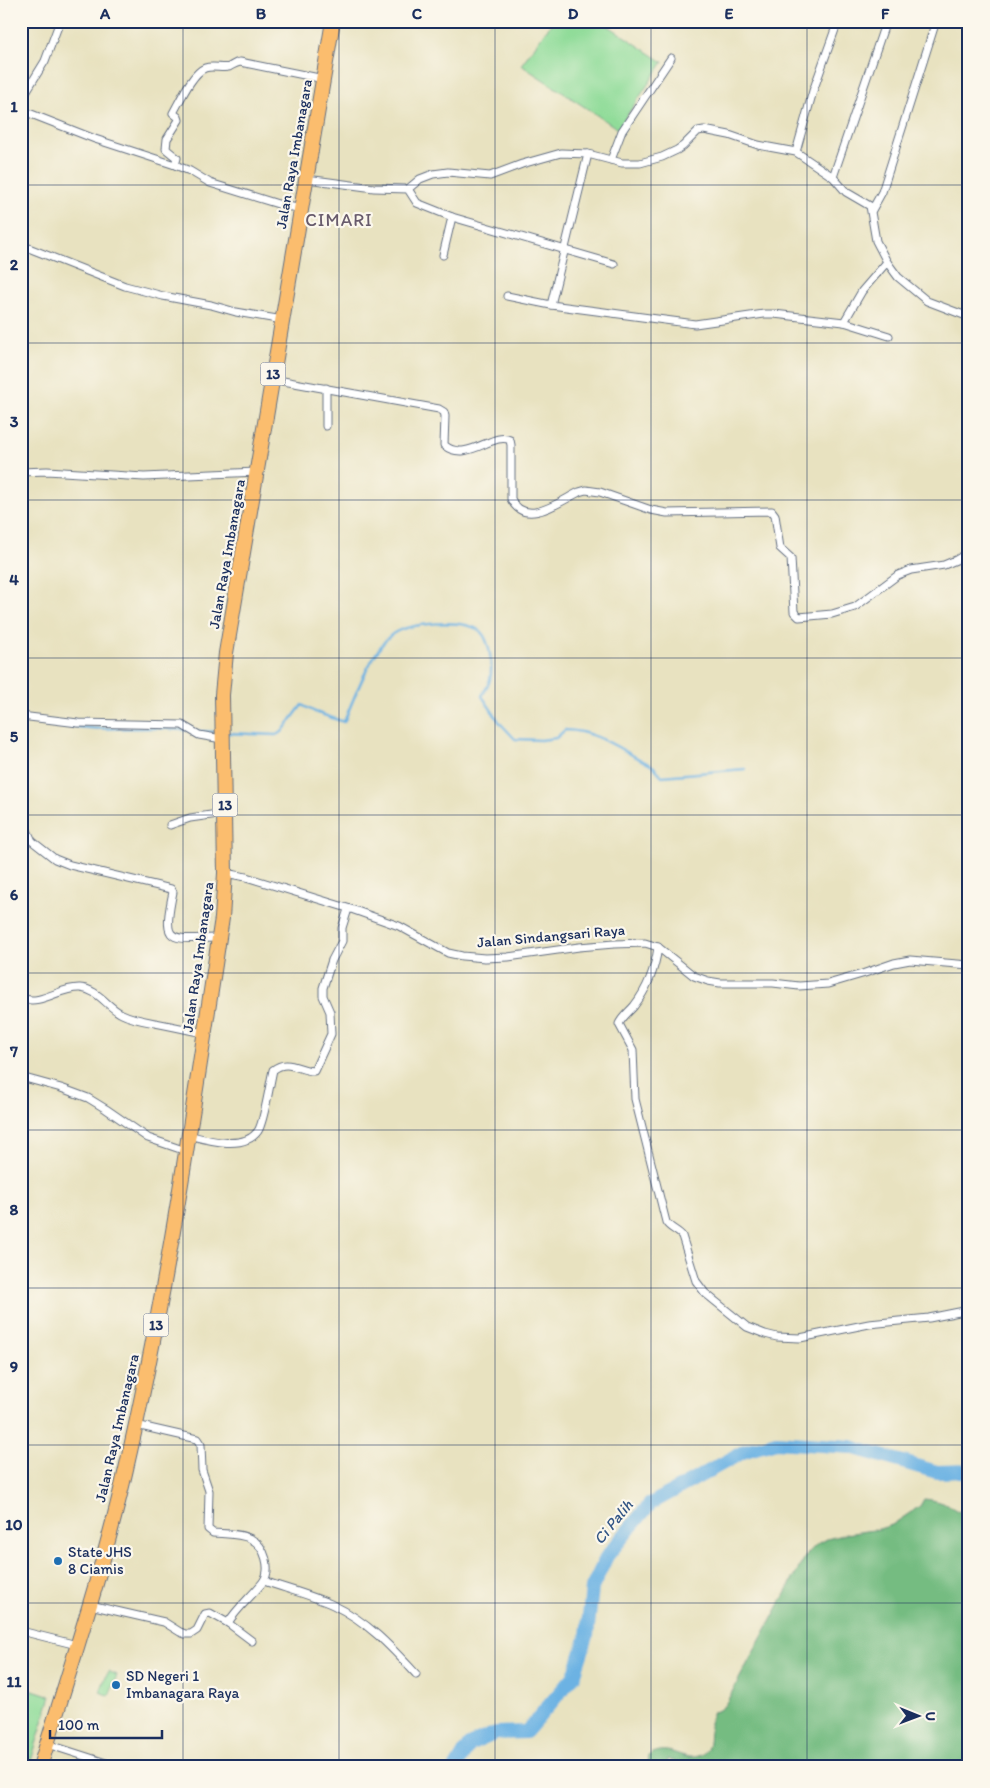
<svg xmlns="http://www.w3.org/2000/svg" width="990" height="1788" font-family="Itim,sans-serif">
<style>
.green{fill:#90dc99;stroke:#56867c}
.forest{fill:#74bc81;stroke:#487670}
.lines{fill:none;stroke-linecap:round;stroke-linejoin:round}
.stream{stroke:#6cb2e3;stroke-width:2.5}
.river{stroke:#6cb2e3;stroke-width:14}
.street-casing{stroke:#636e80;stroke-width:9}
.highway-casing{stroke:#636e80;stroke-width:16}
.street{stroke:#fff;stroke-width:7}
.highway{stroke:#fbbd6e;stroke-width:14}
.grid{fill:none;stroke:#1b2f5e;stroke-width:1;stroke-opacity:0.55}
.poi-dot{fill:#1f6fb2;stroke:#fbf7ec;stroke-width:2}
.labels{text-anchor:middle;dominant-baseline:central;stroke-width:4.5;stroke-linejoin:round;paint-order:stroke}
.shield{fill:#fbf7ec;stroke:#5e6b89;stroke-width:1}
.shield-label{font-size:14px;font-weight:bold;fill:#1b2f5e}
.street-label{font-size:15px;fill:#1b2f5e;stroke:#fbf7ec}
.poi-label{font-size:15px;fill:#1b2f5e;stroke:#fbf7ec;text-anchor:start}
.water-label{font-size:16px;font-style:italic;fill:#335686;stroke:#fbf7ec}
.quarter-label{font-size:18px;letter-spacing:1px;fill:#685b6c;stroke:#fbf7ec}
.neatline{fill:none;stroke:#1b2f5e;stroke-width:2}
.grid-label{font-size:16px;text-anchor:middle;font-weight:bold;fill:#1b2f5e}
</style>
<rect width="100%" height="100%" fill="#fbf7ec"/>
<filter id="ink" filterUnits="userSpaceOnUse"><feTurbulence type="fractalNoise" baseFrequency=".02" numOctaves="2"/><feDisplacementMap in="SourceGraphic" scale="10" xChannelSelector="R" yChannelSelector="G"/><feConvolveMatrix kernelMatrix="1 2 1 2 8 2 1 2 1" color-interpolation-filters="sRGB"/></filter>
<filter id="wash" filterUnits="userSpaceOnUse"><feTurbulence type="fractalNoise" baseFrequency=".0096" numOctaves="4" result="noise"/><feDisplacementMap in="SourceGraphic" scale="20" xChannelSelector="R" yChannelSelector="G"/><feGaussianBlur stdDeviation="1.12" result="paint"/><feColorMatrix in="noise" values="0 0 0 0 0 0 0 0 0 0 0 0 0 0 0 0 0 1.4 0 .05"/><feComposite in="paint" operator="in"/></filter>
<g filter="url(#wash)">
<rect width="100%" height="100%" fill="#e8e2c0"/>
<g class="green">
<polygon points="553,21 601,21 663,62 618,129 521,65"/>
<polygon points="108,1671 117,1675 109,1696 100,1692"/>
<polygon points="21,1686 51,1696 29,1767 21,1767"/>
</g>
<path class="forest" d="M924,1499C942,1500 955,1508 969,1518V1767H688L667,1759L666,1767H647L648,1756C671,1740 685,1767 704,1753C714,1745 706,1725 713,1712L719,1710L725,1705L806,1555L816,1545L827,1539L846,1534L879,1529L892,1525L920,1506Z"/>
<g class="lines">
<g class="stream">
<path d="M63,724C92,731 121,728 151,728C163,728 175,730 186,730"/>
<polyline points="197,731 219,732"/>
<path d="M227,733L276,735L282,732L302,705L315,712L344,722C353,700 374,645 394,633C411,623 464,618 480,631C490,640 493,666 490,679C489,685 485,690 482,696L500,723L515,739L541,740L556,738L565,730C598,731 620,750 649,764L654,767L662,776L745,769"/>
</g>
<polyline class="river" points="456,1767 469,1745 496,1733 526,1732 574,1676 587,1636 592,1588 607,1556 650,1504 745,1451 776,1442 851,1447 937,1472 969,1471"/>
</g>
</g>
<g filter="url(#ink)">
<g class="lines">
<defs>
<g id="street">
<polyline points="21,100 45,61 60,21"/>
<polyline points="21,110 95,139 175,165 190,171 210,183 278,204 302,209"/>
<polyline points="796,152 813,91 838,21"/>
<polyline points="588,154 551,305 695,324 764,314 774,314 844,322 889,336"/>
<polyline points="611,160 622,131 671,58"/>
<path d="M175,165L177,158L166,149L167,139L179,120L178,117L173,113C180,101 192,73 205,68C213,65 222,69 229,67C233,65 235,63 240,62L324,79"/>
<polyline points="833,177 886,21"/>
<polyline points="307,179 374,188 408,189 417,203 452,217 614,264"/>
<polyline points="408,189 420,179 433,174 448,172 490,176 522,164 561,153 588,154 622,163 640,163 662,157 677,150 683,146 698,131 704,130 729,135 758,145 796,152 833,177 846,192 870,206 876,241 887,262 898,277 927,301 969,317"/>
<polyline points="872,210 882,192 936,21"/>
<polyline points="21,245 125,286 163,296 211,305 236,312 283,320"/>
<polyline points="443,255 452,217"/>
<polyline points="507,296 551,305"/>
<polyline points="844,322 862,291 887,262"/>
<path d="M272,379L439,409L444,412L445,416L444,445C467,464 493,431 510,440L511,445V499C525,528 559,502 579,492L586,490L600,492L651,510L667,513L772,511L775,515L780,548L791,558L794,612L799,617L832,614L855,607L898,575L911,570L944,565L956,560L969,552"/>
<polyline points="326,426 326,388"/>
<polyline points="21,472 47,471 144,477 257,472"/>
<polyline points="21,716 78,723 182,725 199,735 222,739"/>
<path d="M21,817L32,841L55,859L70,865L171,889L173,892C161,947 171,938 219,938"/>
<polyline points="170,825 190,818 225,813"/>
<polyline points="225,873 246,877 354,910 399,926 448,953 462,956 485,958 508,957 579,947 614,944 645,943 658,947 694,976 708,981 720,983 773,983 799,986 828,984 862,974 894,963 910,960 969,965"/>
<path d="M658,947C655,970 648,988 634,1006C629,1012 622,1017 619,1024L633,1050L635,1099L666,1222C670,1229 678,1230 682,1236L696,1281L705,1293L747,1327L765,1334L777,1337L800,1338L869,1324L929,1318L969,1310"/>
<path d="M21,998C42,1006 59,987 80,988C98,989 107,1007 122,1014C132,1019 144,1021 155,1023C172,1026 188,1030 204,1033"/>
<polyline points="21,1077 61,1088 88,1098 106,1109 148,1138 186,1151"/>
<path d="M188,1135C207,1140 244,1151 258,1131C264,1123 270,1082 273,1070C288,1058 299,1071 314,1071L331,1034L330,1012L323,996V988L332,960L342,941V928L348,909"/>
<path d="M136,1425L197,1439L201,1445L202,1470L209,1491L208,1529L213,1533C224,1534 240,1533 251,1539C265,1546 272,1569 263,1582C252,1596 237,1608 228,1623L252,1641"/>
<path d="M264,1581C287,1589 311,1595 333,1605C367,1621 391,1647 416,1674"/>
<polyline points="90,1605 164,1622 180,1632 185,1634 191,1634 197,1630 205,1614 210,1613 228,1623"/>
<polyline points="21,1631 77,1645"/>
<polyline points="47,1744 106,1763 112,1767"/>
</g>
<path id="highway" d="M40,1767C70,1668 103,1570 126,1469C168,1287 194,1102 222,918L225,873L222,695L226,653L333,21"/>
</defs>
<use href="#street" class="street-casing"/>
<use href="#highway" class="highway-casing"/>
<use href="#street" class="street"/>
<use href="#highway" class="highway"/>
</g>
</g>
<path class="grid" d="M183,21V1767M339,21V1767M495,21V1767M651,21V1767M807,21V1767M21,185H969M21,343H969M21,500H969M21,658H969M21,815H969M21,973H969M21,1130H969M21,1288H969M21,1445H969M21,1603H969"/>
<g class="poi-dot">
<circle cx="58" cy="1561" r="5"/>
<circle cx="116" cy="1685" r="5"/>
</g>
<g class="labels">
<g class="shield">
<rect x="260.5" y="362.5" width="25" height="23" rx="4"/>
<rect x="212.5" y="793.5" width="25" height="23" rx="4"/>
<rect x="143.5" y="1313.5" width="25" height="23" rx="4"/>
</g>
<g class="shield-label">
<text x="273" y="374">13</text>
<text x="225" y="805">13</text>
<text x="156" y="1325">13</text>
</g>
<g class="street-label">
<text transform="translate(294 154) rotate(-80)">Jalan Raya Imbanagara</text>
<text transform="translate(227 554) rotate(-80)">Jalan Raya Imbanagara</text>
<text transform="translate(551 936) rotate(-5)">Jalan Sindangsari Raya</text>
<text transform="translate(198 957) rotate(-82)">Jalan Raya Imbanagara</text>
<text transform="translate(117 1428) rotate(-77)">Jalan Raya Imbanagara</text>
</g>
<g class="poi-label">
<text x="68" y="1552">State JHS<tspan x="68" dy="17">8 Ciamis</tspan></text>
<text x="126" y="1676">SD Negeri 1<tspan x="126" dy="17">Imbanagara Raya</tspan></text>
</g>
<g class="water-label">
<text transform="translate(613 1522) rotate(-51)">Ci Palih</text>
</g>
<g class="quarter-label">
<text x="339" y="220">CIMARI</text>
</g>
</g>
<rect width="990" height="1788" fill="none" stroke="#fbf7ec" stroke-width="55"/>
<g transform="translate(918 1716) rotate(91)" stroke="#fbf7ec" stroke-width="4" paint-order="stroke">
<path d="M0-4L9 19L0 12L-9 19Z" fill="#1b2f5e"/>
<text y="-8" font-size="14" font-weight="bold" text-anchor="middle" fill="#1b2f5e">U</text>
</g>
<path d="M50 1730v8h112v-8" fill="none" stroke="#1b2f5e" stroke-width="2.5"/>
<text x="58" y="1730" font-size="15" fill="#1b2f5e" stroke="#fbf7ec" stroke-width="4" paint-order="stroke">100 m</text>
<rect x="28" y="28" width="934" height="1732" class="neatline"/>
<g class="grid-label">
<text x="105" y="19">A</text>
<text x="261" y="19">B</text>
<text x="417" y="19">C</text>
<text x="573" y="19">D</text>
<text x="729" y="19">E</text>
<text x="885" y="19">F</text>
<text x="14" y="112">1</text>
<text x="14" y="270">2</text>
<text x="14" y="427">3</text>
<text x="14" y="585">4</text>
<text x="14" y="742">5</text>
<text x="14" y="900">6</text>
<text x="14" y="1057">7</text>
<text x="14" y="1215">8</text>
<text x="14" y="1372">9</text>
<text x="14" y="1530">10</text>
<text x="14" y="1687">11</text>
</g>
</svg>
